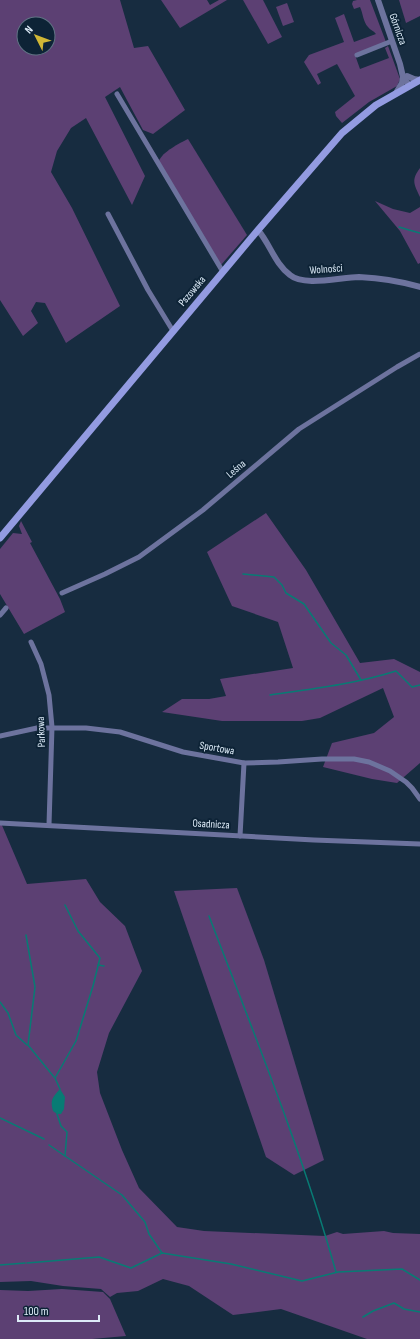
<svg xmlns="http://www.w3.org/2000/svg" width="420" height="1339" font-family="'Sofia Sans Condensed',sans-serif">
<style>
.green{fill:#5c4073;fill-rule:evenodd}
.water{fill:#087b74}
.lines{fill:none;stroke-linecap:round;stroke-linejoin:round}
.stream{stroke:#087b74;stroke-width:1.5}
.minor{stroke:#6d739e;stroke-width:5}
.tertiary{stroke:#6d739e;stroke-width:6}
.secondary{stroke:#939be1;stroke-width:7}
.labels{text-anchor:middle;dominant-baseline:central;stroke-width:4;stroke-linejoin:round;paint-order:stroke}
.street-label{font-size:11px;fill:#ddebf8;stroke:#0d2336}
</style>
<rect width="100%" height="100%" fill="#172c40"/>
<g class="green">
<path d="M0,0H120L134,48L148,46L185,110L153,134L143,130L120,87L105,97L145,176L132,205L86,118L71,128L57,151L51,172L72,208L120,306L66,343L45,303L36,302L31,311L38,323L23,336L0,300ZM24,24H48V48H24Z"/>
<polygon points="161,0 207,0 210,5 219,0 227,0 180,28"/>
<polygon points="243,0 263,0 282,37 268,44"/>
<path d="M357,0H370L386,42L355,55L360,69L389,58L385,48L388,46L400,79L397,86L369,102L342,123L336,116L335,112L355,96L337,64L317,74L321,83L318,85L304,62L309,55L344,42L335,18L344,14L354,42L376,34C374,31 370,30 368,27C363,22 363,13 360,7L354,9L352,4L353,1Z"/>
<polygon points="399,0 420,0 420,16 406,23"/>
<polygon points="287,3 294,22 283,26 276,7"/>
<path d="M188,139L247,235L221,265L159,161C162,152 180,143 188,139Z"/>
<path d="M420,168V197C414,184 411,180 420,168Z"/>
<polygon points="375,201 393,209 410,213 420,207 420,263 418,264 400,231"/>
<polygon points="266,513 306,570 360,663 394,659 420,672 420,763 397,783 372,779 323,767 332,743 374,733 394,717 383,688 320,718 302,721 222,721 162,712 182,699 209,699 226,696 220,679 293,668 278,622 232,606 207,552"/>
<polygon points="21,521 32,542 30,543 60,599 65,612 24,634 0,594 0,549 13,533 22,534 19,526"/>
<polygon points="0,823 1,823 27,884 86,879 100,902 125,926 142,971 109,1033 97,1072 100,1093 122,1150 139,1188 177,1227 204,1231 325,1236 337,1232 343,1234 384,1231 393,1233 420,1234 420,1339 367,1339 281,1309 233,1315 189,1286 163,1279 138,1291 117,1293 110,1297 101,1289 63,1286 31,1281 0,1282"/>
<polygon points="237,888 264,960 324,1160 294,1175 266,1157 174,891"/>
<polygon points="62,1289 103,1292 110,1299 126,1336 92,1339 0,1339 0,1290 28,1291"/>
</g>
<path class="water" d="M60,1089L65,1097L64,1109L61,1114H57L53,1111C50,1100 52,1098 60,1089Z"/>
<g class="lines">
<g class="stream">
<polyline points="399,227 409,230 420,233"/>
<polyline points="243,574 274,577 282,585 286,593 304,604 331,643 346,655 361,680"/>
<path d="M270,695C312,689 355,684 396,671L412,687L420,685"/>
<path d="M209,916C254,1034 302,1151 336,1272"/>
<polyline points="26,935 35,987 28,1045 54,1077"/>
<polyline points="98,965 104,966"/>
<polyline points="0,1002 8,1013 16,1035 27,1045"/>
<polyline points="60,1089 55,1078 76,1041 93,986 100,958 78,931 65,905"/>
<polyline points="57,1114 61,1126 67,1132 65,1156"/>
<polyline points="0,1118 44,1139"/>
<polyline points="49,1145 122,1195 145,1222 149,1234 162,1253"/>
<polyline points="27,1263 99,1257 131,1268 162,1253 231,1264 302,1281 338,1272 402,1269 420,1280"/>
<polyline points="0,1265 25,1263"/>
<polyline points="363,1317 373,1311 394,1303 404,1309 420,1312"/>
</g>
<g class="minor">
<polyline points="357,55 392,41"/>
<polyline points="117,94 223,272"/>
<polyline points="108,214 148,290 173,331"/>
<polyline points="62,593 105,574 139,557 203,510 299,429 397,367 420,354"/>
<polyline points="0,615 6,608"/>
<polyline points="31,642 41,664 49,695 52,727 49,825"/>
<polyline points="0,736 37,728 86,728 120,732 183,752 244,763 278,762 322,759 354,759 369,762 390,771 406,782 412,788 420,799"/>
<polyline points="0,823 314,840 420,844"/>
<polyline points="240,836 244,763"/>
</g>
<g class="tertiary">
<polyline points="378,0 400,64 403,77 409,85"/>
<polyline points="407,76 414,79 420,80"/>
<polyline points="396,93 402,83 403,77"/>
<path d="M258,230C270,244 275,264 290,275C304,287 341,277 359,277C380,278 400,281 420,287"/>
</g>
<polyline class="secondary" points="0,538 258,230 342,133 376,105 420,80"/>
</g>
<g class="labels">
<g class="street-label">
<text transform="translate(398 29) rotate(70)">Górnicza</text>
<text transform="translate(326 269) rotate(-4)">Wolności</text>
<text transform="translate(192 291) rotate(-50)">Pszowska</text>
<text transform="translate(236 469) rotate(-41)">Leśna</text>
<text transform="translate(41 732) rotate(-92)">Parkowa</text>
<text transform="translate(217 748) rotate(10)">Sportowa</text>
<text transform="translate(211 824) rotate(3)">Osadnicza</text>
</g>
</g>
<g transform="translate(36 36) rotate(312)"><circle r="19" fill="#0d2336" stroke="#607384"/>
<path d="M0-3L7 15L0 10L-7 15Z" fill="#d0b736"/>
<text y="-6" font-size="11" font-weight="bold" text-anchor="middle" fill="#ddebf8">N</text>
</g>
<path d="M18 1315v6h81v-6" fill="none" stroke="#ddebf8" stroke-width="2"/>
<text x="24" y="1315" font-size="12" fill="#ddebf8" stroke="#0d2336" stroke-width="3" paint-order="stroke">100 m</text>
</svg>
